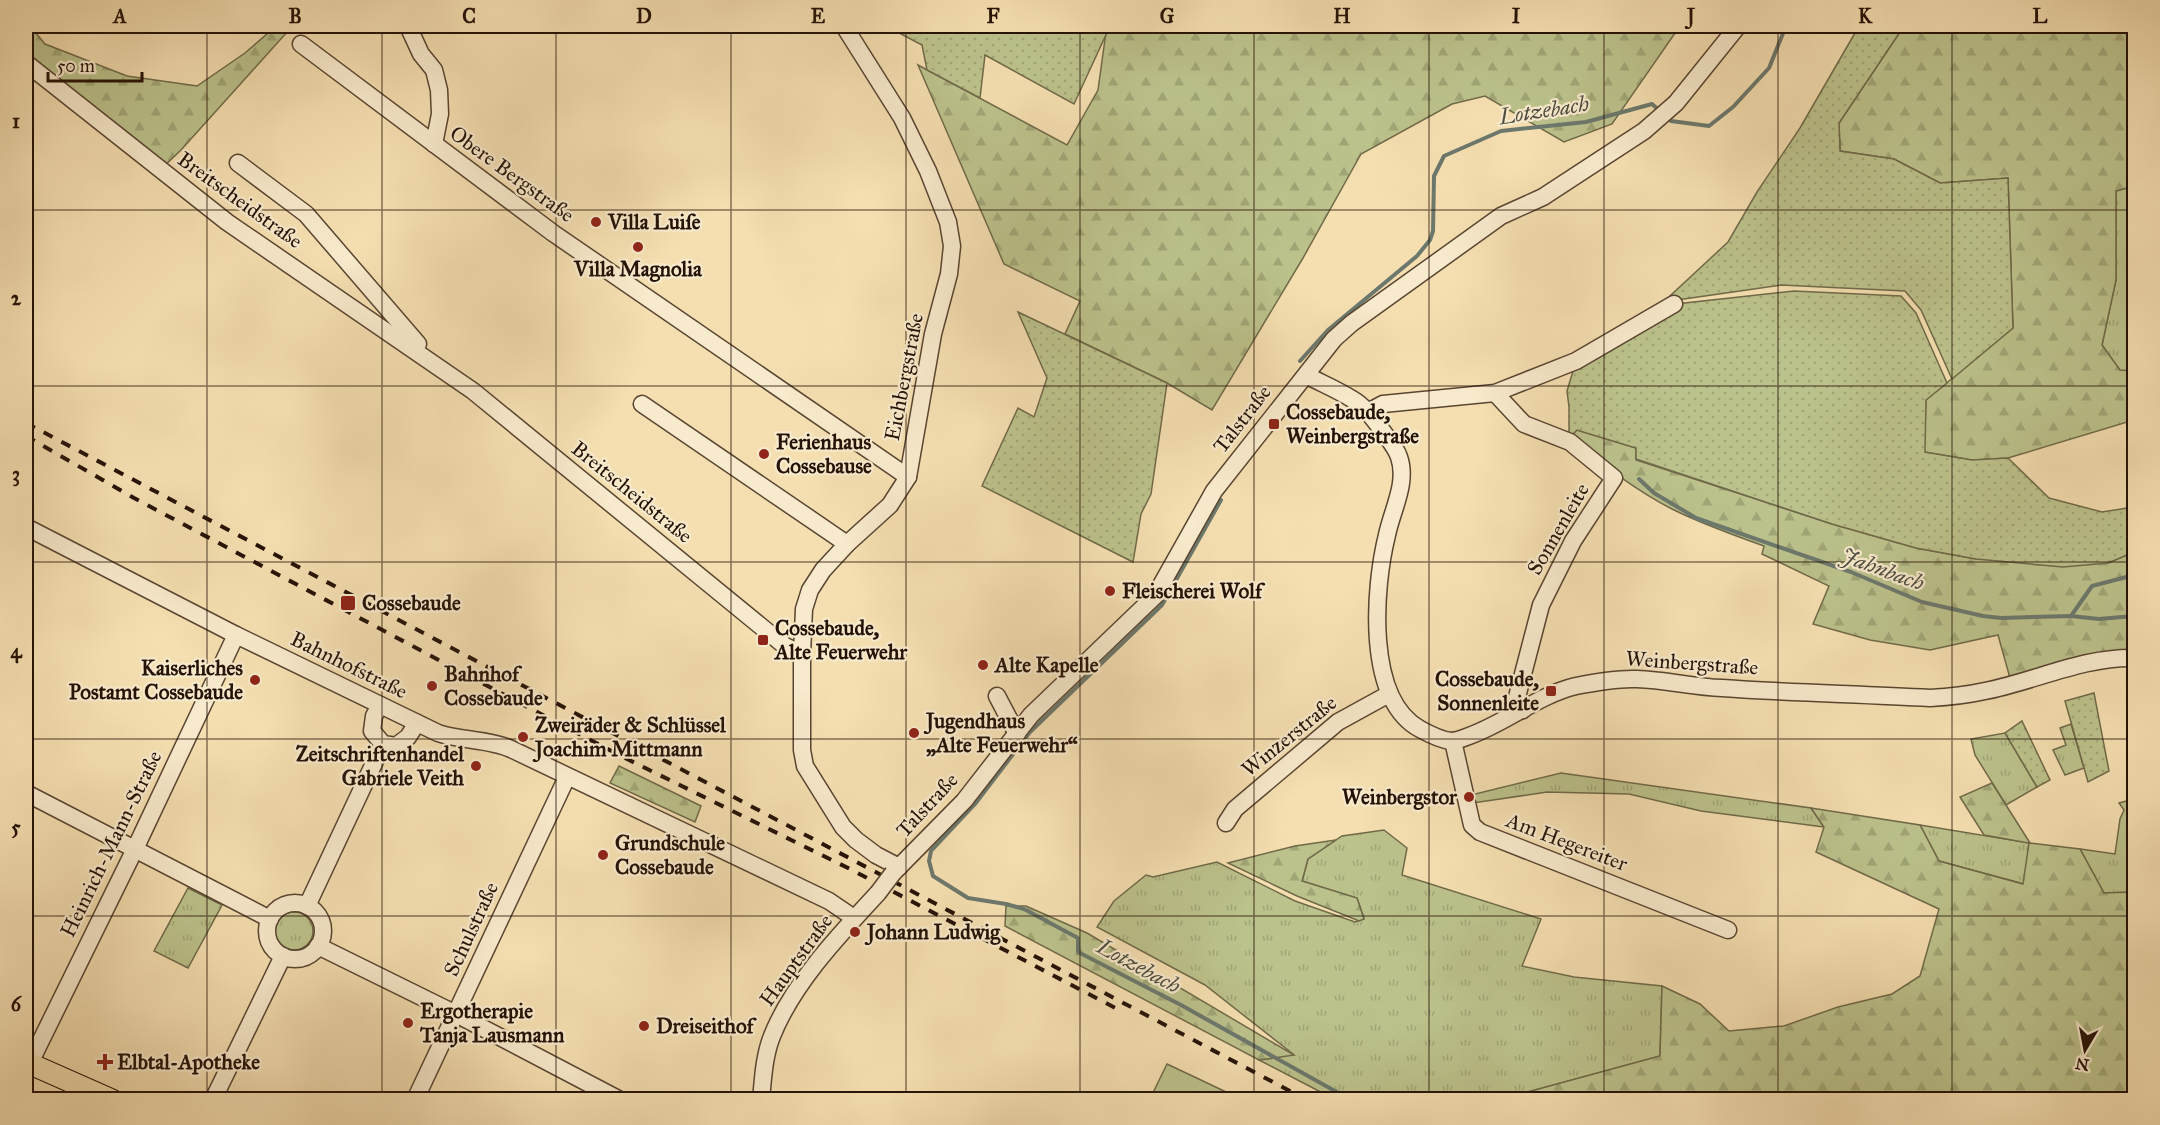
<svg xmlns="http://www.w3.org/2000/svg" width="2160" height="1125" font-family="'IM FELL Great Primer',serif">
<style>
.grass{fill:url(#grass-tufts);stroke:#706a49;stroke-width:1.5}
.forest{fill:url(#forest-firs);stroke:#706a49;stroke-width:1.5}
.garden{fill:url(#garden-dots);stroke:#706a49;stroke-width:1.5}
.pitch{fill:#bcc28c;stroke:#706a49;stroke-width:1.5}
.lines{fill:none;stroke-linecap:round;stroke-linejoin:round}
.stream{stroke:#6c786c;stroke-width:4}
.minor-casing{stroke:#594531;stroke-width:19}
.major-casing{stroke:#251206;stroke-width:23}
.minor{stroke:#f8eacc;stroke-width:16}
.major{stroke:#f5dfb1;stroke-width:21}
.rail{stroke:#251206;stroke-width:4;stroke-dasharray:10 10;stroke-linecap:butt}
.minor-bridge-casing{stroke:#594531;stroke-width:19;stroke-linecap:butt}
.minor-bridge{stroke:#f8eacc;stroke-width:16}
.grid{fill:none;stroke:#251206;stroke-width:1.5;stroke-opacity:0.55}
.poi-dot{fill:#8f2418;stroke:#f8eacc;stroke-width:2}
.labels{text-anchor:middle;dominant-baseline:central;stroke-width:4.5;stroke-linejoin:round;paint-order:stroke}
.street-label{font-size:21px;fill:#251206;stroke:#f8eacc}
.poi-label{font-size:21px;font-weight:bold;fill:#251206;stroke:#f8eacc;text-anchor:start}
.water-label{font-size:22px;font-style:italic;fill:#4f4e42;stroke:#f8eacc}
.neatline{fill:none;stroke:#251206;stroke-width:2}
.grid-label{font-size:20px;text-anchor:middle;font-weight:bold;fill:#251206}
</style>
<defs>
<pattern id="grass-tufts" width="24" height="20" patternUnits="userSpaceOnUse" patternTransform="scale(1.5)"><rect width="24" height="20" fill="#bcc28c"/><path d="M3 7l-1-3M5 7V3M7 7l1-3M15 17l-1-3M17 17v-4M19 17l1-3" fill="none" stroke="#a1a677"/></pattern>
<pattern id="forest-firs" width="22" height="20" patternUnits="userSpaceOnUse" patternTransform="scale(1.5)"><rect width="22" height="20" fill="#bcc28c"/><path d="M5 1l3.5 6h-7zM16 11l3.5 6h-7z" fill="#a1a677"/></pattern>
<pattern id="garden-dots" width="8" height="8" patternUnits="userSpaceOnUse" patternTransform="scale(1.5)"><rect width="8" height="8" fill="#bcc28c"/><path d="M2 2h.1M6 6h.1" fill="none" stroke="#a1a677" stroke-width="1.8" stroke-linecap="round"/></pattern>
</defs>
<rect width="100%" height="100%" fill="#f5dfb1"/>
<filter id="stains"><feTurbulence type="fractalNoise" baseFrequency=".00333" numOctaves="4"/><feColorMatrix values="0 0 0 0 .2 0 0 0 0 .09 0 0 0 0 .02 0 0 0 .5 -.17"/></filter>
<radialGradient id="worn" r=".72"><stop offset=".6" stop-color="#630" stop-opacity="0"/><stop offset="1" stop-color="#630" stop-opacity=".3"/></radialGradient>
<g class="grass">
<polygon points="2134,186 2134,371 2120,371 2102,345 2116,280 2116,191"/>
<polygon points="2071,724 2084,768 2065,775 2053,750 2066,745 2060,728"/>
<polygon points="2005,733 2037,787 2006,805 1975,755 1971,739"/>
<polygon points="1561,773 1811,808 1824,827 1701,811 1629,794 1547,792 1473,803 1471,795"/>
<polygon points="2134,799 2134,892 2104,893 2080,849 2115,854 2120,819 2124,810 2119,803"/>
<polygon points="1920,825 2030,843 2024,884 1939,861"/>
<polygon points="1384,830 1407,848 1402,875 1541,919 1522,966 1574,977 1662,986 1660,1056 1502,1099 1334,1099 1259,1060 1293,1054 1205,985 1097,927 1114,901 1146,875 1153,877 1217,862 1295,901 1355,922 1364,918 1357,898 1302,881 1308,859 1342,836"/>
<polygon points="188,888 222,905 188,968 154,951"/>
<circle cx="294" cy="931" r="19"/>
</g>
<g class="forest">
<polygon points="26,26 30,26 45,44 127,76 197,86 245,53 276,26 298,26 288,31 181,150 160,170 26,63"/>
<polygon points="1110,26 1680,26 1612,124 1564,142 1485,96 1452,104 1361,154 1303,258 1212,410 1167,383 1065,334 1080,301 1004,264 918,65 1067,145 1098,90 1106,32"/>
<polygon points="1904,26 2134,26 2134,186 2116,191 2116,280 2102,345 2120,370 2134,371 2134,420 2008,458 1972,460 1924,452 1926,400 2013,328 2008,178 1940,183 1894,159 1840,151 1839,123"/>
<path d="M1577,430L1636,448V460L1832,524L1916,548L1976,559L2108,563L2134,552V652L2010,678L1998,635L1930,650L1870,640L1813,624L1829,586L1762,554L1764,546C1733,535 1702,524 1672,509C1635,490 1602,464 1569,438Z"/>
<polygon points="619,766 701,806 695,822 610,783"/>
<polygon points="1992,783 2030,843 2080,849 2104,893 2134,892 2134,1099 1502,1099 1660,1056 1662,986 1700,1004 1729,1031 1784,1026 1838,1007 1892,994 1920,976 1939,909 1816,852 1824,827 1811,808 1920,825 1939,861 2023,884 2029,843 1984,835 1960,797"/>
<polygon points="1336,840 1308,859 1302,881 1357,898 1364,919 1359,921 1297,896 1228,863 1295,846"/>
<polygon points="1006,906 1026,906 1087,933 1294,1055 1259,1060 1005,926"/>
</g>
<g class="garden">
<polygon points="886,26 1110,26 1074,104 985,55 980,98 927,70 922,45"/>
<polygon points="1859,26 1904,26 1839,123 1840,151 1894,159 1940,183 2008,178 2013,328 1952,379 1921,310 1905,291 1781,285 1677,300 1675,304 1794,291 1901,296 1916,313 1947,383 1926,400 1925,452 1972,460 2008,458 2049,498 2102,512 2134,507 2134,552 2108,563 2063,567 1976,559 1916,548 1832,524 1636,459 1636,448 1577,430 1569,438 1569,407 1567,391 1576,361 1674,304 1670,296 1728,242 1757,192 1800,128"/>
<polygon points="1018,312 1167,383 1151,494 1141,514 1133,562 982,486 1018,408 1034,417 1047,378"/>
<polygon points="2094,693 2109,771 2088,782 2065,701"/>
<polygon points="2022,721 2050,780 2037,787 2005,733"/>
</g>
<polygon class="pitch" points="1167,1064 1241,1099 1150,1099"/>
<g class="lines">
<g class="stream">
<polyline points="1667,118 1671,121 1709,126 1733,107 1769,68 1786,26"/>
<polyline points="1300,361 1328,330 1417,256 1430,240 1433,231 1434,176 1444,156 1501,131 1586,122 1652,104 1660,111"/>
<polyline points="1639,479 1654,493 1696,518 1851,572 1922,602 1983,616 2001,618 2071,616 2099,619 2134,616"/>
<polyline points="1221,500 1162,605 1030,732 975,804 931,851 929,861 933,876 968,898 1006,904 1024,909 1078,938 1078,952 1181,1005 1351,1100"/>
<polyline points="2071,616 2092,586 2134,575"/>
</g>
<defs>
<g id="minor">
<polyline points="408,26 421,54 434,70 439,90 440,114 434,144"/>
<polyline points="844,26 902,118 928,171 948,222 952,246 949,274 933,334 908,477 890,505 847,544 823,570 810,590 804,609 802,654 802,750 805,766 843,827 856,840 876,855 899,867"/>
<polyline points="301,44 553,233 908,477"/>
<polyline points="26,63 227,222 473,391 785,646 802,654"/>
<polyline points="238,163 306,214 418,344"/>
<path d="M1306,375C1321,383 1338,390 1352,399C1366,407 1375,421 1384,433C1390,441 1396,448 1399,457C1408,483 1392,510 1387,535C1374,587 1365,699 1420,729C1429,734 1442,740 1451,741C1457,741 1464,738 1469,736C1506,723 1538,695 1576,686C1596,682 1617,678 1637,679C1666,680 1694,687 1722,688C1791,693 1861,694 1930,698C1949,697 1967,695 1985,691C2036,681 2082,657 2134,658"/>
<polyline points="1495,393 1524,424 1570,442 1614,478 1573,541 1541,605 1517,697 1523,710"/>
<polyline points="642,404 847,544"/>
<polyline points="1368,412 1383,404 1495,393 1576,361 1674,304"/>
<path d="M26,527L236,635L438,733C462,741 489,739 511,749L829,901L854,918"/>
<polyline points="997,696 1017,734"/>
<polyline points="380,705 374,716 372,731 383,744 396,746 408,737 417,723"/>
<polyline points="1453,741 1472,825 1480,832 1728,930"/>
<polyline points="26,793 270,919"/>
<polyline points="1226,823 1235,809 1338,722 1389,694"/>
<polyline points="893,873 964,801 1031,715 1155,596 1214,491 1334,339 1352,323 1501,216 1543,197 1644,131 1676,103 1738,26"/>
<circle cx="295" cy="931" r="28"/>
<polyline points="307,906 383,744"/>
<polyline points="318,946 456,1014 620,1100"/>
<polyline points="26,1071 135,849 236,635"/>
<polyline points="213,1100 283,956"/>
<polyline points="415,1100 567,777"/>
<path d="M761,1100C763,1079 764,1056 772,1036C793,983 840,934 878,893"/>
</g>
<polyline id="major" points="26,1062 112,1100"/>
</defs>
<use href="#minor" class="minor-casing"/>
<use href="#major" class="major-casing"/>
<use href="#minor" class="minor"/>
<use href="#major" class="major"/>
<g class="rail">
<polyline points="26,423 1307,1100"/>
<polyline points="26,436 134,498 514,700 625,758 850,869 1123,1012"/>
</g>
<defs>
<polyline id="minor-bridge" points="878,893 893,873"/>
</defs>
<use href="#minor-bridge" class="minor-bridge-casing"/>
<use href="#minor-bridge" class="minor-bridge"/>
</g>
<path class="grid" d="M207,26V1100M382,26V1100M556,26V1100M731,26V1100M906,26V1100M1080,26V1100M1254,26V1100M1429,26V1100M1604,26V1100M1778,26V1100M1952,26V1100M26,210H2134M26,386H2134M26,562H2134M26,739H2134M26,916H2134"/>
<g class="poi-dot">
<circle cx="596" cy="222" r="6"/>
<circle cx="638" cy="247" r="6"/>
<rect x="1268" y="418" width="12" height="12" rx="3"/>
<circle cx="764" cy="454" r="6"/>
<circle cx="1110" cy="591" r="6"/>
<rect x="340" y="595" width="16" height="16" rx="3"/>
<rect x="757" y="634" width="12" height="12" rx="3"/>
<circle cx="983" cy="665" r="6"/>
<circle cx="255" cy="680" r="6"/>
<circle cx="432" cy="686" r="6"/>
<rect x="1545" y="685" width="12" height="12" rx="3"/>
<circle cx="914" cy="733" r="6"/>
<circle cx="523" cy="737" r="6"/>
<circle cx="476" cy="766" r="6"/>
<circle cx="1469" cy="797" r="6"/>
<circle cx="603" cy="855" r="6"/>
<circle cx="855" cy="932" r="6"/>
<circle cx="408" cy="1023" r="6"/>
<circle cx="644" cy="1026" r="6"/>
<path d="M102 1053h6v6h6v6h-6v6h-6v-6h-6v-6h6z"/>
</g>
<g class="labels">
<g class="street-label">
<text transform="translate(512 174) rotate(36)">Obere Bergstraße</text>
<text transform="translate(240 200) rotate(36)">Breitscheidstraße</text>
<text transform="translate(904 377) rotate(-79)">Eichbergstraße</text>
<text transform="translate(1242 419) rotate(-52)">Talstraße</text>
<text transform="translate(632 492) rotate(39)">Breitscheidstraße</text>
<text transform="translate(1558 529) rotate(-60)">Sonnenleite</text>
<text transform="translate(1692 663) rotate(4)">Weinbergstraße</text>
<text transform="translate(349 665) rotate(26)">Bahnhofstraße</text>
<text transform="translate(1289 736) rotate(-39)">Winzerstraße</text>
<text transform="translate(927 805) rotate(-47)">Talstraße</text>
<text transform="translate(1567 842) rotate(21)">Am Hegereiter</text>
<text transform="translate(111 844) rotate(-64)">Heinrich-Mann-Straße</text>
<text transform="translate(471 929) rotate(-65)">Schulstraße</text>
<text transform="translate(796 960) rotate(-54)">Hauptstraße</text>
</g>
<g class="poi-label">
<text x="608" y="222">Villa Luiſe</text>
<text x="638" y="269" text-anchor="middle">Villa Magnolia</text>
<text x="1286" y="412">Cossebaude,<tspan x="1286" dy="24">Weinbergstraße</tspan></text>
<text x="776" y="442">Ferienhaus<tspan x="776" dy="24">Cossebause</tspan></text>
<text x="1122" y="591">Fleischerei Wolf</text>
<text x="362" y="603">Cossebaude</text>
<text x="775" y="628">Cossebaude,<tspan x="775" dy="24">Alte Feuerwehr</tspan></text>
<text x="995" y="665">Alte Kapelle</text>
<text x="243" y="668" text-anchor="end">Kaiserliches<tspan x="243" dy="24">Postamt Cossebaude</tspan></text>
<text x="444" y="674">Bahnhof<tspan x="444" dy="24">Cossebaude</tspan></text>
<text x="1539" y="679" text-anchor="end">Cossebaude,<tspan x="1539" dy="24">Sonnenleite</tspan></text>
<text x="926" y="721">Jugendhaus<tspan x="926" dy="24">„Alte Feuerwehr“</tspan></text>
<text x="535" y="725">Zweiräder &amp; Schlüssel<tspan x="535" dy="24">Joachim Mittmann</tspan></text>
<text x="464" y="754" text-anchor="end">Zeitschriftenhandel<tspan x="464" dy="24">Gabriele Veith</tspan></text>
<text x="1457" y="797" text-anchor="end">Weinbergstor</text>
<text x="615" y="843">Grundschule<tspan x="615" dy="24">Cossebaude</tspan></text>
<text x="867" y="932">Johann Ludwig</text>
<text x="420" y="1011">Ergotherapie<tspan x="420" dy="24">Tanja Lausmann</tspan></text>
<text x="656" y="1026">Dreiseithof</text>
<text x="117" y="1062">Elbtal-Apotheke</text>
</g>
<g class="water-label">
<text transform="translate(1544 110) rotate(-9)">Lotzebach</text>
<text transform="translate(1883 569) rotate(20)">Jahnbach</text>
<text transform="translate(1139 966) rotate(28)">Lotzebach</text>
</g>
</g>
<rect width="2160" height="1125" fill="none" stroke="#f5dfb1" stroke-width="66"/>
<g transform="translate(2085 1050) rotate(190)" stroke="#f8eacc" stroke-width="4.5" paint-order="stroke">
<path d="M0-4.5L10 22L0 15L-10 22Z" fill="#251206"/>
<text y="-9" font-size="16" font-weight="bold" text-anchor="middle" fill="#251206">N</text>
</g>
<path d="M48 72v9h94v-9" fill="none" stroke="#251206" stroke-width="3"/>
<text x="57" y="72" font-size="18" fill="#251206" stroke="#f8eacc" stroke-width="4.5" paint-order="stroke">50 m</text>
<rect x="33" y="33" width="2094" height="1059" class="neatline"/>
<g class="grid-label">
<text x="120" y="23">A</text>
<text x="295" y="23">B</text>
<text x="469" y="23">C</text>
<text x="644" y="23">D</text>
<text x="818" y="23">E</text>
<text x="993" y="23">F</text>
<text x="1167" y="23">G</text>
<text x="1342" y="23">H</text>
<text x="1516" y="23">I</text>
<text x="1691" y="23">J</text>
<text x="1865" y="23">K</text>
<text x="2040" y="23">L</text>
<text x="16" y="128">1</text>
<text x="16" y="305">2</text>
<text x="16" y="481">3</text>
<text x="16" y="658">4</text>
<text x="16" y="834">5</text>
<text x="16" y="1011">6</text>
</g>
<rect width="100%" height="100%" filter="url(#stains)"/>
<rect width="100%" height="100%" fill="url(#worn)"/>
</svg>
